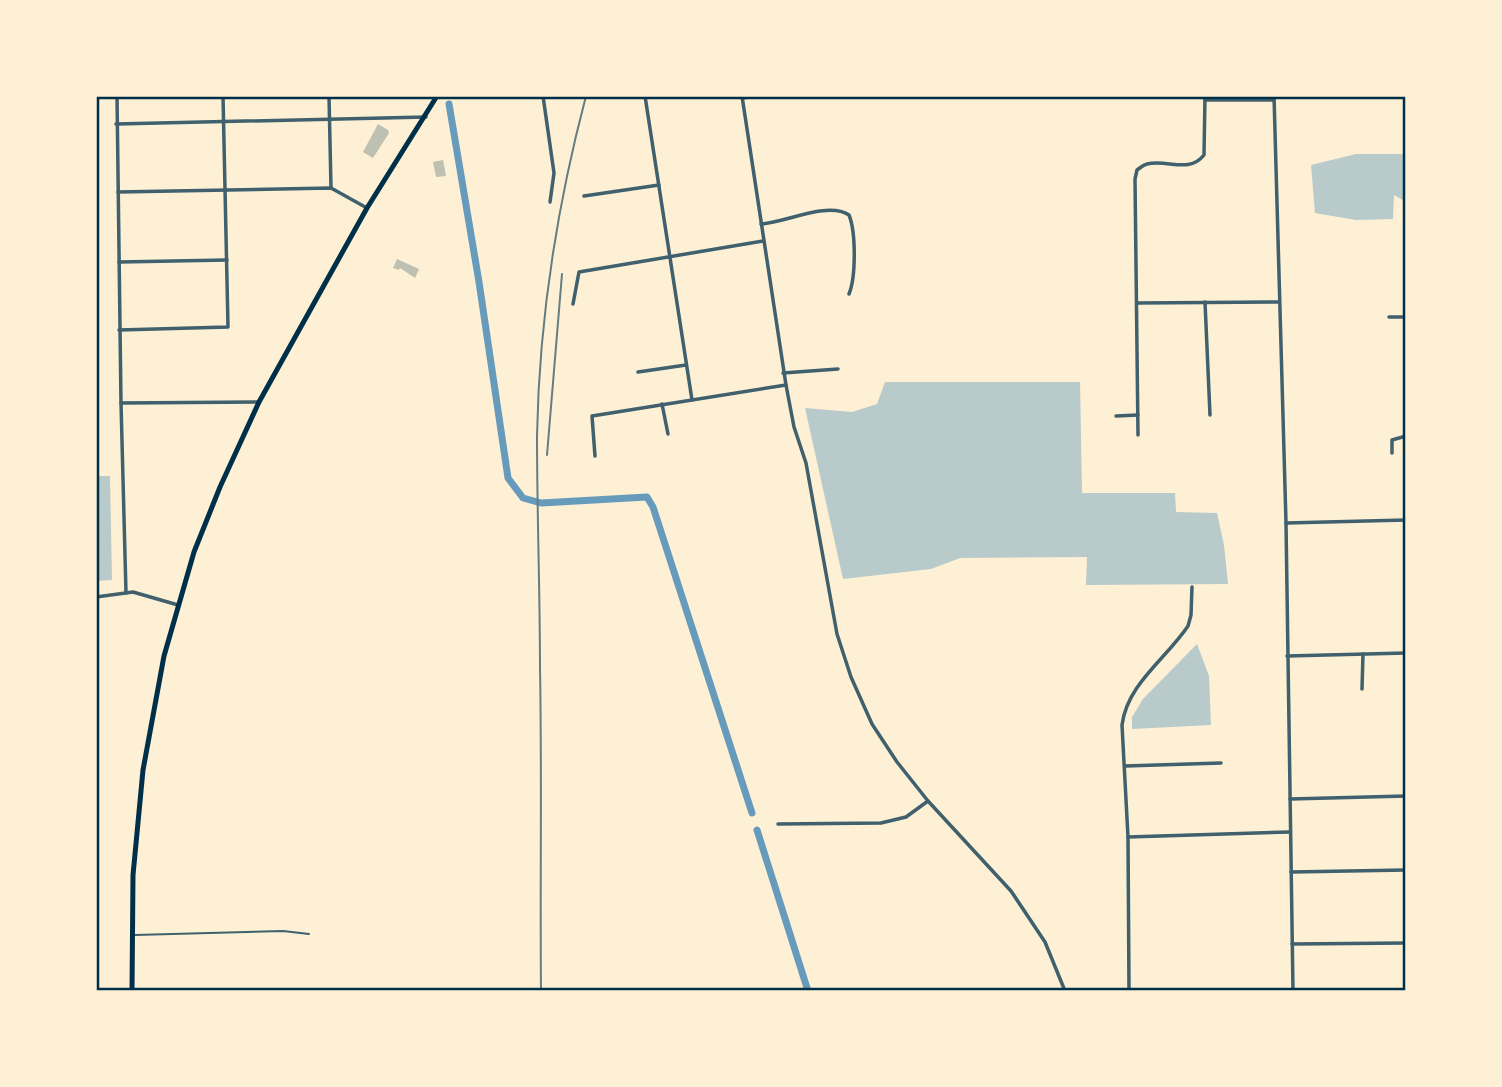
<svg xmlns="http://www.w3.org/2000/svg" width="1502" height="1087" font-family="'Crimson Pro',serif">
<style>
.green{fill:#b9caca}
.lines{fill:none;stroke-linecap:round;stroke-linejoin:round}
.canal{stroke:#669bbc;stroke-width:7}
.building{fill:#bec0b2}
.service{stroke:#3f606c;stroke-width:2}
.minor{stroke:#3f606c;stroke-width:3.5}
.tertiary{stroke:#3f606c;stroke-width:3.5}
.primary{stroke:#003049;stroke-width:5}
.rail{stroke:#657d81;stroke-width:2}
.neatline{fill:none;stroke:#003049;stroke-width:2.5}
</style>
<rect width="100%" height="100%" fill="#fdf0d5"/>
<g class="green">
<polygon points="1356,154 1406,154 1406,202 1394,195 1393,219 1356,220 1315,213 1311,165"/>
<polygon points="885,382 1080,382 1082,493 1175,493 1176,512 1217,513 1224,545 1228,584 1086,585 1087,557 960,558 931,569 843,579 805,408 852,412 877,404"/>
<polygon points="96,476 110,476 112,580 96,581"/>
<polygon points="1197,644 1209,676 1211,725 1132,729 1132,717 1143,699"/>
</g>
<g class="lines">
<g class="canal">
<polyline points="449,104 479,282 508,478 523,498 541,503 647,497 653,507 752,813"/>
<polyline points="757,830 808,991"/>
</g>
</g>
<g class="building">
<polygon points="378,124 388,130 389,133 373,158 363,152"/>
<polygon points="443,160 446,176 436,177 433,162"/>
<polygon points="397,259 419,269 415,278 400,268 399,270 393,268"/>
</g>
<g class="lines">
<polyline class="service" points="135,935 283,931 309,934"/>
<g class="minor">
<polyline points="329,96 331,188"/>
<polyline points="543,96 554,173 550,202"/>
<polyline points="645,96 692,400"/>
<polyline points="742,98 758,96"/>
<polyline points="1205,100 1274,100"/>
<polyline points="116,124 426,117"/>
<polyline points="118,192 331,188 367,208"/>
<polyline points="584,196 659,185"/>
<path d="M761,224C785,223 827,201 849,215C856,232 856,277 849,294"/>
<polyline points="119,262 227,260"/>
<polyline points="1205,302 1210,415"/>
<polyline points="1138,303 1279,302"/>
<polyline points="573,304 579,272 763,241"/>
<polyline points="1389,317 1406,317"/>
<polyline points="119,330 228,327 223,96"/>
<polyline points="638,372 686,365"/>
<polyline points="783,373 838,369"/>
<polyline points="121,403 259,402"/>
<polyline points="662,404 668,434"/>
<polyline points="1116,416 1138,415"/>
<path d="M1138,435L1135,179L1137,170C1140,168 1143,165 1147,164C1167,159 1189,174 1204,155L1205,96"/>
<polyline points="1392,453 1392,440 1406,436"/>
<polyline points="595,456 592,416 786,385"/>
<polyline points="1286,523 1406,520"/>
<polyline points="1287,656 1406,653"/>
<polyline points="1362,689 1363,654"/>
<polyline points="1125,766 1221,763"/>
<polyline points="1290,799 1406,796"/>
<polyline points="778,824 881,823 906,817 928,801"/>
<polyline points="1128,837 1290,832"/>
<polyline points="1291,872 1406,870"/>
<polyline points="1292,944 1406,943"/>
<path d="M1129,991L1128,837L1122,725C1127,684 1166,659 1188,626L1191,615L1192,587"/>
<polyline points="1271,991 1293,990"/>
</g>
<g class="tertiary">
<polyline points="117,96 121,403 126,593"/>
<polyline points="742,96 786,385 794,427 806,463 837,634 851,677 872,724 897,762 928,801 1011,891 1045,942 1065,991"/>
<polyline points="1274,96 1286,523 1293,991"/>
<polyline points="96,597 133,592 178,605"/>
</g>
<polyline class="primary" points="132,991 133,875 143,770 164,656 194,552 220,487 259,402 367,208 437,96"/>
<g class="rail">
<polyline points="547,455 562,274"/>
<path d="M541,991C540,883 542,776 540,668C540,591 537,513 537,436C539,322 557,206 586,96"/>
</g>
</g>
<rect width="1502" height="1087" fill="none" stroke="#fdf0d5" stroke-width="196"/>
<rect x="98" y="98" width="1306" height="891" class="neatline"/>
</svg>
